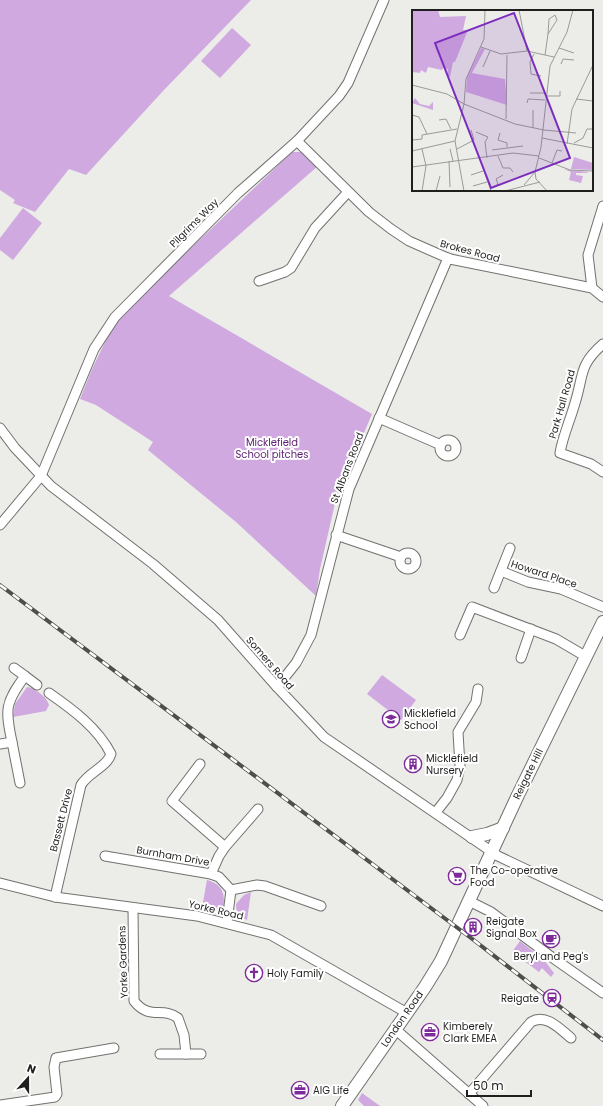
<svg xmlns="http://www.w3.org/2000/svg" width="603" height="1106" font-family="Poppins,sans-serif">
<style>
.green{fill:#d0a9e0}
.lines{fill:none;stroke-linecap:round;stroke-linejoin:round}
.minor-casing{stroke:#71716e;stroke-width:11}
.major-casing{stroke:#71716e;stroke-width:14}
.minor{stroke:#fff;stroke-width:9}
.major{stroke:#fff;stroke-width:12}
.rail-casing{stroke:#4e4e4b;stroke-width:4}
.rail{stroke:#fff;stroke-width:2.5;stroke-dasharray:8;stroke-linecap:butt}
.labels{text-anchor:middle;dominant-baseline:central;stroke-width:4;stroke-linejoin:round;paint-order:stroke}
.street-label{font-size:10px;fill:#1f1f1d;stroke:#fff}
.park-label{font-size:10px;fill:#5d2172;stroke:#fff}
.poi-label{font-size:10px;fill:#1f1f1d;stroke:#fff;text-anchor:start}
.inset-road{fill:none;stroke:#9a9a97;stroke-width:1}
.view{fill:#7b2cbf;fill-opacity:0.15;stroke:#7b2cbf;stroke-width:2}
.inset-edge{fill:none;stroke:#1f1f1d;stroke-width:2}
</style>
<rect width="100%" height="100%" fill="#ecece8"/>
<g class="green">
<polygon points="0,0 251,0 163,91 86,175 69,169 35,212 13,203 15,200 0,190"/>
<polygon points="232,28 251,45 220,78 201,61"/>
<polygon points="292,152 304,152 318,166 169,296 372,414 336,499 320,569 316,596 236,522 148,450 153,442 96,405 80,399 92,369 109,334 127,309"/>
<polygon points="23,208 42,223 13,260 0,250 0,238"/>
<polygon points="382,675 416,700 401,720 367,694"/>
<path d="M27,687C35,688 47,697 49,705L46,711L13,717L15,704Z"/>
<path d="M207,880C225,885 225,896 223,912L202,908Z"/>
<polygon points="251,892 247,920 237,915 236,904 244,895"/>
<polygon points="520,941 544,960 554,973 551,977 542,968 539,972 512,952"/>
<polygon points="362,1093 380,1106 364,1106 358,1100"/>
</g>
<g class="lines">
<defs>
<g id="minor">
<polyline points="297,141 369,212 391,229 409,241 450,259 592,288 603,297"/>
<polyline points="259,281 285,272 291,268 315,228 348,192"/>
<polyline points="592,288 588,255 603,206"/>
<path d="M603,344C578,366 584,375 575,403C570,421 563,435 560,453L591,464L603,472"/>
<polyline points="379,418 441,445"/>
<polyline points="0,428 15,448 51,486 153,564 218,620 277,687 324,737 498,856 603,906"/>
<circle cx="448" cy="448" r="8"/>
<polyline points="0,525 41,476 94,349 115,317 238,193 297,141 339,96 348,83 384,0"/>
<polyline points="336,535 401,557"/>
<circle cx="408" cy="561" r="8"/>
<polyline points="501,571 528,582 561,589 603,607"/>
<polyline points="494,588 510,548"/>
<polyline points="460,635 472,607 556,639 585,656"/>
<polyline points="521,658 531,629"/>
<polyline points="25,676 37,685"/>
<polyline points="277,687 296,663 311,635 349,489 448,258"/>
<path d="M49,693C72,709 98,728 111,754C107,767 89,772 81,785L55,897"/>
<polyline points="12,742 20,783"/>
<path d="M0,744L12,742C5,709 5,703 25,676L14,668"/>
<polyline points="200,764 172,801 225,847 219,856 211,874"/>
<polyline points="436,812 447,798 457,780 460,766 458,732 476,702 478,689"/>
<polyline points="225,847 258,809"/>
<polyline points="105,856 211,874 219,877 231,890 227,922"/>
<polyline points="0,883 55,897 197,916 271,935 407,1013"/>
<polyline points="231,890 257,885 265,886 321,906"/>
<polyline points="469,901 491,912 553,958 603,993"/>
<path d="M133,908L134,1001C150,1021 162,1006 178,1018L184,1035L186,1054"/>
<polyline points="395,1029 483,1106"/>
<polyline points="160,1054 201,1054"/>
<path d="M469,1094L531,1022C546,1013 560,1029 571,1038"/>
<polyline points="0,1105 55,1097 57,1094 54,1067 56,1058 114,1048"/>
</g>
<g id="major">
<polyline points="472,837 487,834 503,828"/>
<polyline points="342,1106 425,987 441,961 518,795 603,622"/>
</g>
</defs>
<use href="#minor" class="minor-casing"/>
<use href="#major" class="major-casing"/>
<use href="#minor" class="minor"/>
<use href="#major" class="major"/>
<defs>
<polyline id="rail" points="0,585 471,938 603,1040"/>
</defs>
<use href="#rail" class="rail-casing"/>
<use href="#rail" class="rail"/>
</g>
<defs>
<symbol id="school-ring" viewBox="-11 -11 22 22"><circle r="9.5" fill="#fff" stroke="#7d2a9a" stroke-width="1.5"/><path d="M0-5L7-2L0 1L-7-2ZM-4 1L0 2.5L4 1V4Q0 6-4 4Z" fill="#7d2a9a"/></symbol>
<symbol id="building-ring" viewBox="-11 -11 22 22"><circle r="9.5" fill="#fff" stroke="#7d2a9a" stroke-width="1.5"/><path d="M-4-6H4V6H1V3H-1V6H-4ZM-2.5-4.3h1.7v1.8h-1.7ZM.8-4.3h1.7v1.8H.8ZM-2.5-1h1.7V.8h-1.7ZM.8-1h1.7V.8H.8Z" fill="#7d2a9a"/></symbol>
<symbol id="supermarket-ring" viewBox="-11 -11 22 22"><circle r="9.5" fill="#fff" stroke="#7d2a9a" stroke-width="1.5"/><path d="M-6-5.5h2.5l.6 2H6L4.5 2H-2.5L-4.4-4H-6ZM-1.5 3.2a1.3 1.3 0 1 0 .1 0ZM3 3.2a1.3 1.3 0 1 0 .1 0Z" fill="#7d2a9a"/></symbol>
<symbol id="cafe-ring" viewBox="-11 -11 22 22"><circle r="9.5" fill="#fff" stroke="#7d2a9a" stroke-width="1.5"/><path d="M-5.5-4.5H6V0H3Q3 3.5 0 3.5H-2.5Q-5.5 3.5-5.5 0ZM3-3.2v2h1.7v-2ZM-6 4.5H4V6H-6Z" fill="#7d2a9a"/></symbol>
<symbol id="church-ring" viewBox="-11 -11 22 22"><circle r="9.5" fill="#fff" stroke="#7d2a9a" stroke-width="1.5"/><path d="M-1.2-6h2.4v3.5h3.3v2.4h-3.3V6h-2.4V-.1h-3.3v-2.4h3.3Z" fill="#7d2a9a"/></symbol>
<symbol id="station-ring" viewBox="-11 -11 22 22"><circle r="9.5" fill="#fff" stroke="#7d2a9a" stroke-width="1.5"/><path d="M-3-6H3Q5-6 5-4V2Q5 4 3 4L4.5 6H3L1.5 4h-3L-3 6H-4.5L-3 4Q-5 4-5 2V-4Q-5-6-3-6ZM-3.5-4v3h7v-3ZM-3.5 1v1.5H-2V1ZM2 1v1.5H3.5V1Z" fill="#7d2a9a"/></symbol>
<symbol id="office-ring" viewBox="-11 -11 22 22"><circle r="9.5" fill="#fff" stroke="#7d2a9a" stroke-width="1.5"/><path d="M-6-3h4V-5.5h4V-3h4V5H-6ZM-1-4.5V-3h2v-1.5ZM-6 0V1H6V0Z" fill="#7d2a9a"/></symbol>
</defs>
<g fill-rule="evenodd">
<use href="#school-ring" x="381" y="709" width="20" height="20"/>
<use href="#building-ring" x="403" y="754" width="20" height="20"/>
<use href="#supermarket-ring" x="447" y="866" width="20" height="20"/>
<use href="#building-ring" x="463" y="917" width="20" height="20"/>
<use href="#cafe-ring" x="541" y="929" width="20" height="20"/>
<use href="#church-ring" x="244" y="963" width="20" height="20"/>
<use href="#station-ring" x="542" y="988" width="20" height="20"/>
<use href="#office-ring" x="420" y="1022" width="20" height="20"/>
<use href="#office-ring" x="290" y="1080" width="20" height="20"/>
</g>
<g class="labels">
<g class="street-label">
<text transform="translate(194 223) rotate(-45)">Pilgrims Way</text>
<text transform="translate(470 251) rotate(15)">Brokes Road</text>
<text transform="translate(562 404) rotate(-74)">Park Hall Road</text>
<text transform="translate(347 468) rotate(-69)">St Albans Road</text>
<text transform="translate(544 574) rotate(18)">Howard Place</text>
<text transform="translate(270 663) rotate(49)">Somers Road</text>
<text transform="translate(528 774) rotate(-64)">Reigate Hill</text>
<text transform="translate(61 820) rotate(-76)">Bassett Drive</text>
<text transform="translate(173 856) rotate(10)">Burnham Drive</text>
<text transform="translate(216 910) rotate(13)">Yorke Road</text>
<text transform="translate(123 962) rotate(-92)">Yorke Gardens</text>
<text transform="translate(402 1019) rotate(-55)">London Road</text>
</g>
<g class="park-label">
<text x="272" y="442">Micklefield<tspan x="272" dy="12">School pitches</tspan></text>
</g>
<g class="poi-label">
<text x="404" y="713">Micklefield<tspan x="404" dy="12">School</tspan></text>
<text x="426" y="758">Micklefield<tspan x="426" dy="12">Nursery</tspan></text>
<text x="470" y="870">The Co-operative<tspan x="470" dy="12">Food</tspan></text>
<text x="486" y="921">Reigate<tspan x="486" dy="12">Signal Box</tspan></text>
<text x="551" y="956" text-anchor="middle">Beryl and Peg's</text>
<text x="267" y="973">Holy Family</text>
<text x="539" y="998" text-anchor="end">Reigate</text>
<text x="443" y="1026">Kimberely<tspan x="443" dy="12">Clark EMEA</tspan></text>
<text x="313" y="1090">AIG Life</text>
</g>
</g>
<g transform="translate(412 10)">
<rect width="181" height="181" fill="#ecece8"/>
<path d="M0,0H26L28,7L54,6L51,20H56L43,52H41L38,67L35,66L36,59L31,58L30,60L16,57L14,63L9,60L8,63L0,62ZM69,38L73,39L60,63L93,69L95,95L54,82L55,67ZM3,88L8,94L17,96L21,92V100L0,93ZM162,147L181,153V160L159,159ZM152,159L175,162L176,163H164V165L171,166L169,173L157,170L159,162Z" fill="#d0a9e0"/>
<path class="inset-road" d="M107,0L115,41M143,5L145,10L136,24L137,9ZM69,37L89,44L115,41L142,47M147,38L162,43M122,44L118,52L119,64L129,66M133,45L136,24M149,54L151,49L162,50M71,57L78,41M0,75L35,84L52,94L103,114L132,120L164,123M118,83H134M134,86H148V81M164,89L181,91M115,93L116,89L133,90M121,100V118M0,105L7,107L15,124M94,109L95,45M27,110L34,109L39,119M64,122L76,127L73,132L75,148M88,123L86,130L95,133V137M0,126L1,130L10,129V125L45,119M130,128L181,138M162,133L171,128L175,119H181M155,134L160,99L181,55M10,139L14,156L10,181M38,139L41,151M45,139L62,130L59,120M80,140L111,136M0,141L43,131M86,146L91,158H98L101,162M127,148L158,160L181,161M68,149L79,181M37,151L38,177M140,153L145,140L150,141M0,157L101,143L127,146M123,162L124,169L135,181M59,165L71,161M112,175L123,162L129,137L138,56L155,22L161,0M61,176L75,172M78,179L86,174L84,169L91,165M24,181L28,166M52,181L43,131L52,94L54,69L72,29L73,0M93,181L128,172"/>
<path class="view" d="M102,3L158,148L79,178L23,33Z"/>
<rect width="181" height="181" class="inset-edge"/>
</g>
<g transform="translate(28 1078) rotate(21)" stroke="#ffffff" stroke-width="3" paint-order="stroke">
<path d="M0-3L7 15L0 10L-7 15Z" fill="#1f1f1d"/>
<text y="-6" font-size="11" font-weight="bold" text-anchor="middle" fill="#1f1f1d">N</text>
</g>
<path d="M467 1090v6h64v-6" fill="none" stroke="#1f1f1d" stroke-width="2"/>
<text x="473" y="1090" font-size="12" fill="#1f1f1d" stroke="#ffffff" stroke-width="3" paint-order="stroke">50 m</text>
</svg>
